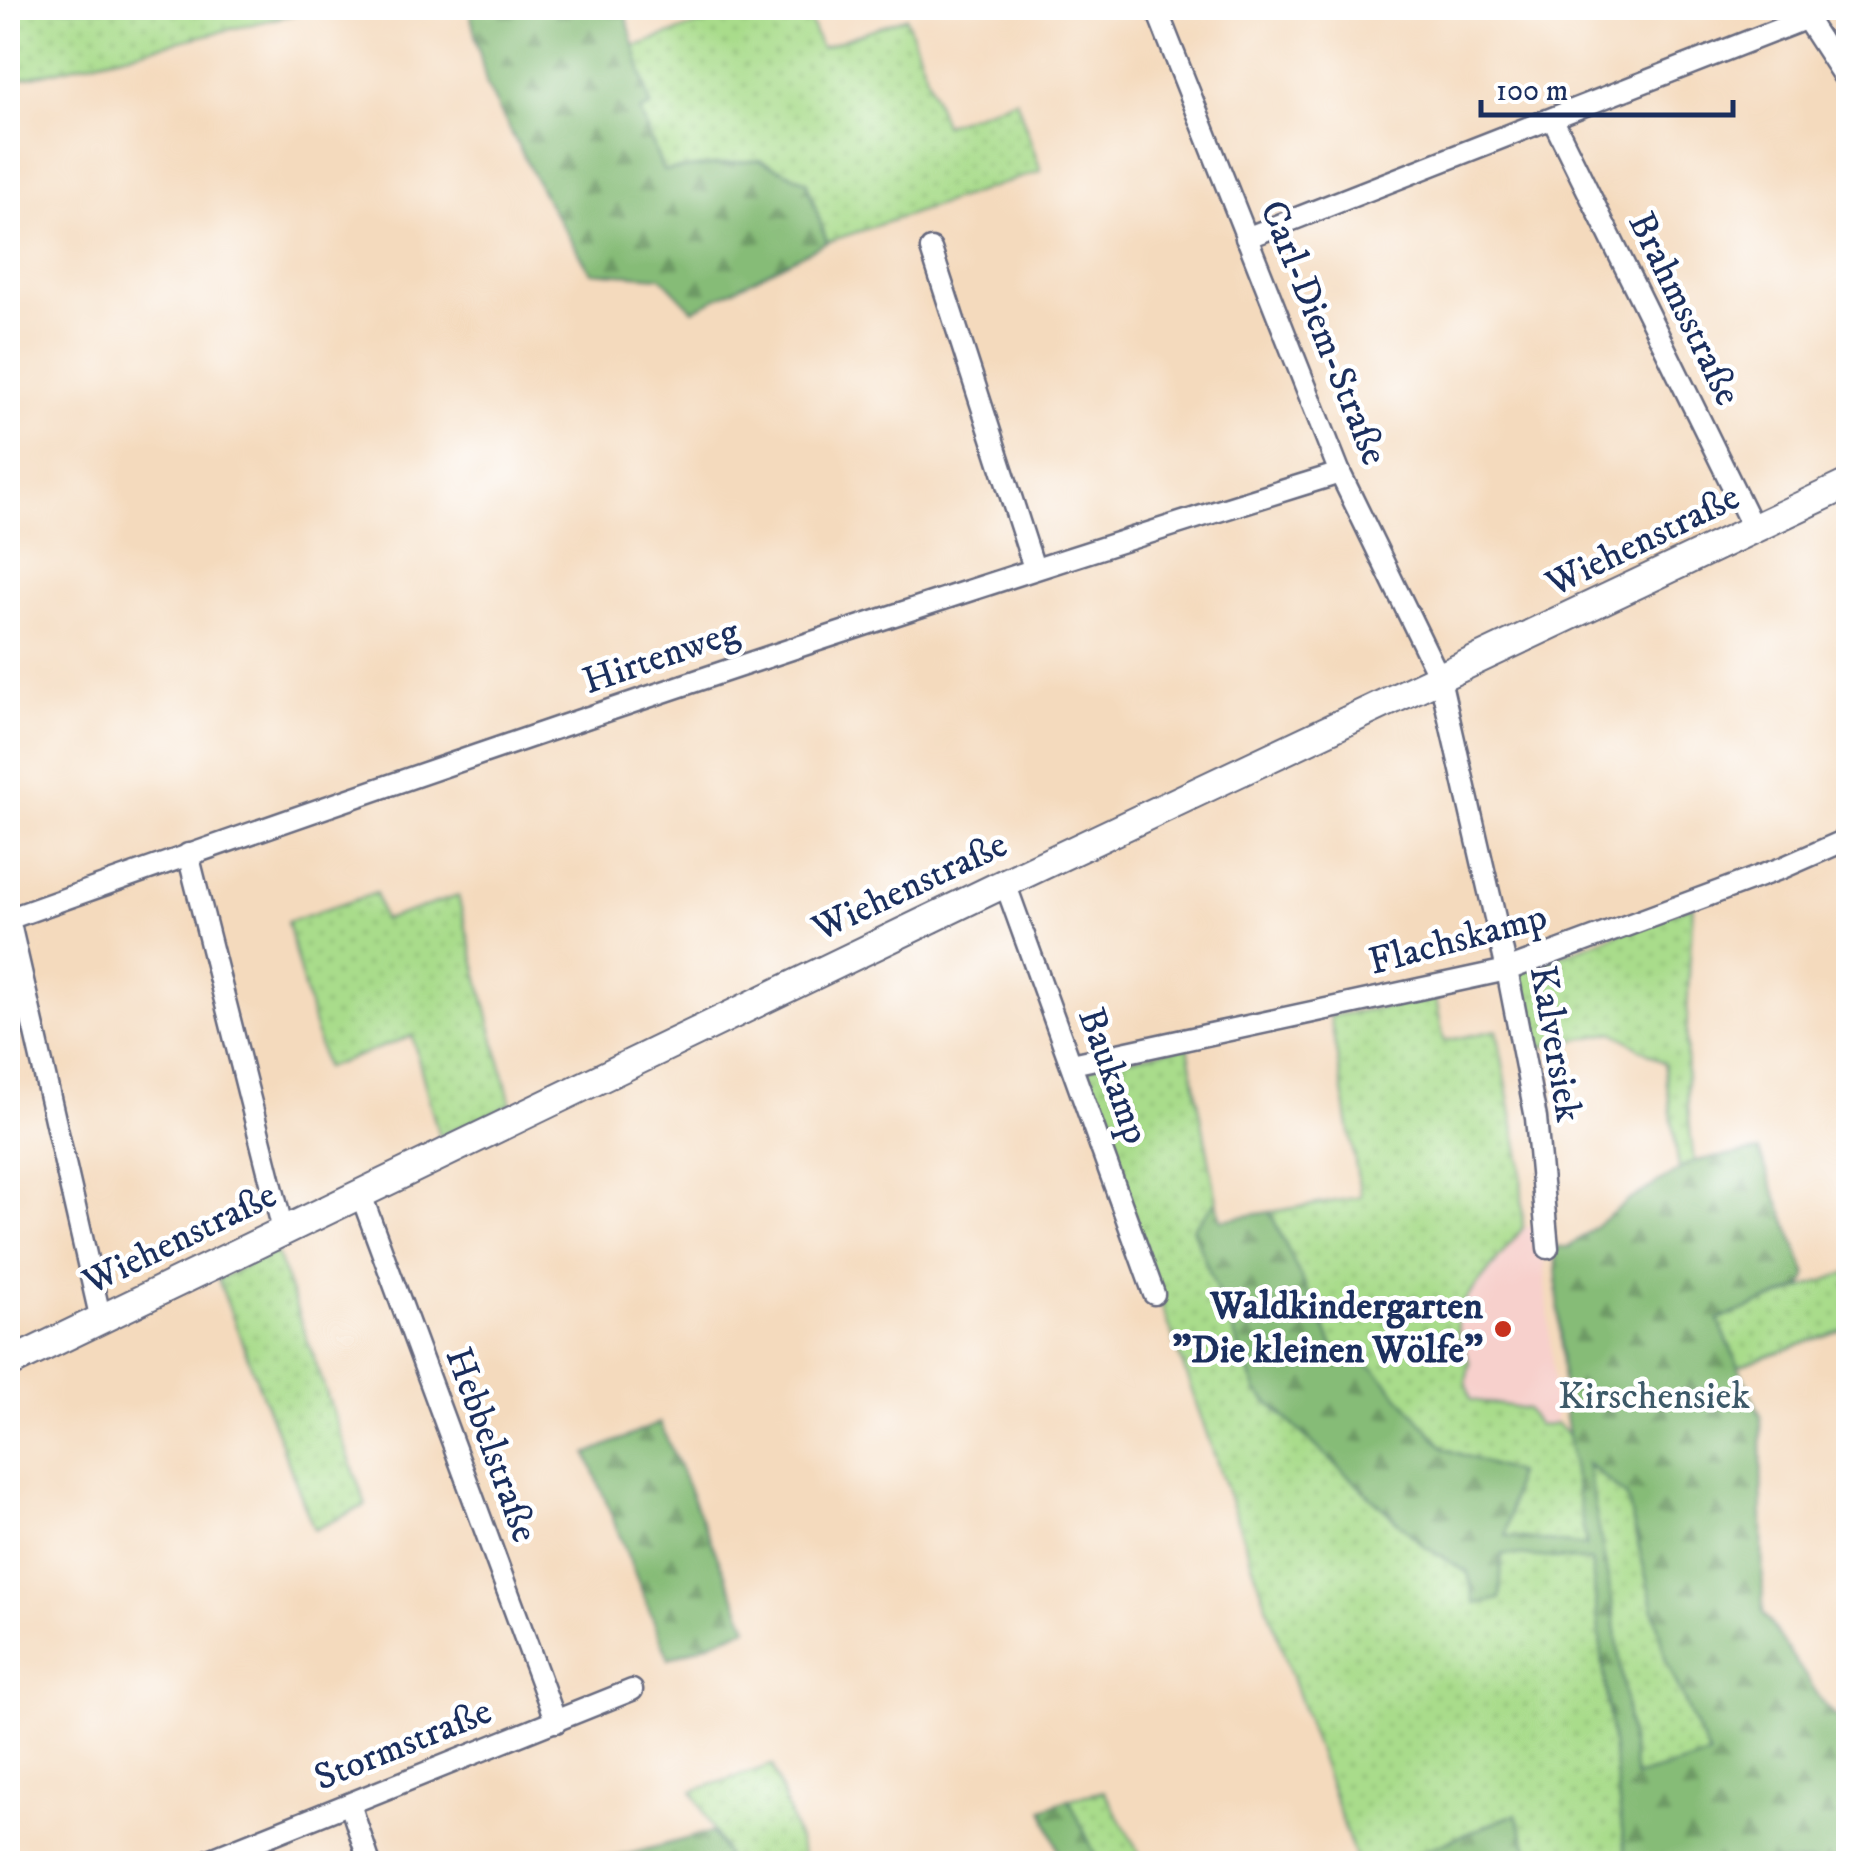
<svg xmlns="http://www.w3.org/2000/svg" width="1856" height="1871" font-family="'IM FELL DW Pica',serif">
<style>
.built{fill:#f7d0cc}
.grass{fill:url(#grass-dots);stroke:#628674;stroke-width:2.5}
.forest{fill:url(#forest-firs);stroke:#50766a;stroke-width:2.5;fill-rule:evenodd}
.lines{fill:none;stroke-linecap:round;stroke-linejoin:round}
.street-casing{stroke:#676b7f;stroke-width:25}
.secondary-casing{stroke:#676b7f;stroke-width:32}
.street{stroke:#fff;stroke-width:20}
.secondary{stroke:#fff;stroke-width:28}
.poi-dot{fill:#c8321e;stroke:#fff;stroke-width:4}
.labels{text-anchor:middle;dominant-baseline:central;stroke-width:9;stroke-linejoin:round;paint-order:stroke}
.street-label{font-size:38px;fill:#1b2f5e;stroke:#fff}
.poi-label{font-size:38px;font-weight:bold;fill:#1b2f5e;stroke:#fff;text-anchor:end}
.park-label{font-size:38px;fill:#3e5a69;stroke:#fff}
</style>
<defs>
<pattern id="grass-dots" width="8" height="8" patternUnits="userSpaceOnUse" patternTransform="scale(2.5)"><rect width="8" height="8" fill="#a9dc8b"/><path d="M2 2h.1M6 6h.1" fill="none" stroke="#91bd7a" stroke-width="1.8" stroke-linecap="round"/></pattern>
<pattern id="forest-firs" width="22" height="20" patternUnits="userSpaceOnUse" patternTransform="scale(2.5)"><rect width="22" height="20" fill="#86bc77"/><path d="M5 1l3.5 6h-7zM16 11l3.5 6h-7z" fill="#6d9965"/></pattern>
</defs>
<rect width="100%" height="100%" fill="#fff"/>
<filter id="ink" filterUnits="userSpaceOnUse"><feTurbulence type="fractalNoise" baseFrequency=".01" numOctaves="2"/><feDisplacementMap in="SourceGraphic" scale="20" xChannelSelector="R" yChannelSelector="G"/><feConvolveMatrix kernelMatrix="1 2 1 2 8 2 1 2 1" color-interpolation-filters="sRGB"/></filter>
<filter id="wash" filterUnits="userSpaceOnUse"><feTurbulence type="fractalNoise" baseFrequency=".0048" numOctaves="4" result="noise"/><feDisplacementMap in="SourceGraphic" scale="40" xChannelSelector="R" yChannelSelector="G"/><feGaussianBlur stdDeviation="2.25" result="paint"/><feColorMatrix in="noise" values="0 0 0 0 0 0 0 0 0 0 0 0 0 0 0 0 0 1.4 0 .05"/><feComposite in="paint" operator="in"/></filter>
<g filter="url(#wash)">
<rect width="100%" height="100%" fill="#f4dabd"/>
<polygon class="built" points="1542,1225 1556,1423 1538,1426 1526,1409 1471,1400 1466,1381 1470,1363 1459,1337 1457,1321 1462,1304 1523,1228"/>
<g class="grass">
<polygon points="8,8 320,8 8,82"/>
<polygon points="747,8 805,8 821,48 906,17 944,125 1016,99 1041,171 827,242 806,181 759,160 663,171 640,111 651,106 633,47"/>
<polygon points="376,893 383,920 458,896 511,1104 439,1137 412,1036 325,1068 287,922"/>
<path d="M1693,905C1688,992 1681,1075 1694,1161L1679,1170L1664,1063L1614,1032L1528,1050L1516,980L1522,970Z"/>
<polygon points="1436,999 1444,1041 1497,1030 1521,1164 1523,1228 1462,1304 1457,1321 1459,1337 1470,1363 1466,1381 1471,1400 1527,1409 1538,1426 1556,1423 1569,1437 1587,1546 1506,1536 1515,1473 1445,1449 1376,1371 1334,1348 1270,1212 1361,1197 1330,1016"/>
<polygon points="1188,1046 1217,1201 1193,1228 1257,1392 1424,1546 1469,1573 1502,1554 1591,1560 1626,1863 1533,1863 1515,1814 1396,1863 1357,1863 1082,1077 1093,1066"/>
<polygon points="276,1251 366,1505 314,1530 218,1279"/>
<polygon points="1848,1272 1848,1328 1739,1366 1718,1319"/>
<polygon points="1585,1462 1627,1497 1666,1660 1709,1756 1634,1777 1613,1607"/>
<polygon points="772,1765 806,1863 730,1863 693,1791"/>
<polygon points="1104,1791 1145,1863 1099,1863 1069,1799"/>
</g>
<g class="forest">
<polygon points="469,8 624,8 651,107 640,111 663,171 759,160 806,181 827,242 693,310 661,277 591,272 548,203 487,86"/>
<path d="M1759,1151L1807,1275L1803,1287L1718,1320L1761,1416L1763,1613L1826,1707L1848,1726V1863H1626L1591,1561L1502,1554L1500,1599L1475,1604L1468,1573L1424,1546L1257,1392L1192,1228L1217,1201L1221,1220L1270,1212L1334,1348L1376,1370L1445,1449L1516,1473L1506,1536L1586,1546L1565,1417L1555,1247H1569L1628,1201L1694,1161ZM1587,1463L1627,1497L1666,1660L1709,1756L1635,1777L1613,1607Z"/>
<polygon points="660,1423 748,1627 669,1659 587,1454"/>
<polygon points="1069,1799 1099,1863 1063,1863 1043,1809"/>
<polygon points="1516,1814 1533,1863 1396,1863 1402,1859"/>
<polygon points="712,1832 730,1863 596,1863"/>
</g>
</g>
<g filter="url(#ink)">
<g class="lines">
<defs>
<g id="street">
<polyline points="1156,8 1340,473 1440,679 1507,970 1536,1118 1548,1248"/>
<polyline points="1800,9 1848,83"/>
<polyline points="1553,120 1754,530"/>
<polyline points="1246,238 1805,19"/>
<polyline points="931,249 1034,568"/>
<polyline points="188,854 283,1230"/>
<polyline points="1005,883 1154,1294"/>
<polyline points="8,915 101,1320"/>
<path d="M8,919C449,762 893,611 1340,473"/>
<polyline points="1072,1064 1507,970 1782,868 1848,839"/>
<polyline points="360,1192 556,1722"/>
<polyline points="350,1804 370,1864"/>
<polyline points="199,1864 632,1690"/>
</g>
<polyline id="secondary" points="8,1364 1005,883 1848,484"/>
</defs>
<use href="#street" class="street-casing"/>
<use href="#secondary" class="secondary-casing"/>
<use href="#street" class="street"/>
<use href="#secondary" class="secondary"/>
</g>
</g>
<circle class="poi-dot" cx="1503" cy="1329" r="10"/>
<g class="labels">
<g class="street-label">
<text transform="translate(1684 309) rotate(64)">Brahmsstraße</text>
<text transform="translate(1323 333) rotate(68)">Carl-Diem-Straße</text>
<text transform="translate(1643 541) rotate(-26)">Wiehenstraße</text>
<text transform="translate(661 657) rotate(-19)">Hirtenweg</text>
<text transform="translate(910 887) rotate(-25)">Wiehenstraße</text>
<text transform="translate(1458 940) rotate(-15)">Flachskamp</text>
<text transform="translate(1555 1044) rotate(80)">Kalversiek</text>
<text transform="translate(1113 1076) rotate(70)">Baukamp</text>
<text transform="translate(180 1239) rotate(-26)">Wiehenstraße</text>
<text transform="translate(491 1445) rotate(70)">Hebbelstraße</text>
<text transform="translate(403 1745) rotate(-22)">Stormstraße</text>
</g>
<g class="poi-label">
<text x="1483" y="1307">Waldkindergarten<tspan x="1483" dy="44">"Die kleinen Wölfe"</tspan></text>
</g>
<g class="park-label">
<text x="1654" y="1397">Kirschensiek</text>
</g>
</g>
<rect width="1856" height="1871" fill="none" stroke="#fff" stroke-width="40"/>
<path d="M1481 100v15h252v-15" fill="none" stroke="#1b2f5e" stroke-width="5"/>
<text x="1496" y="100" font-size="30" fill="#1b2f5e" stroke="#ffffff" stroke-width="8" paint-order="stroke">100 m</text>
</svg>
